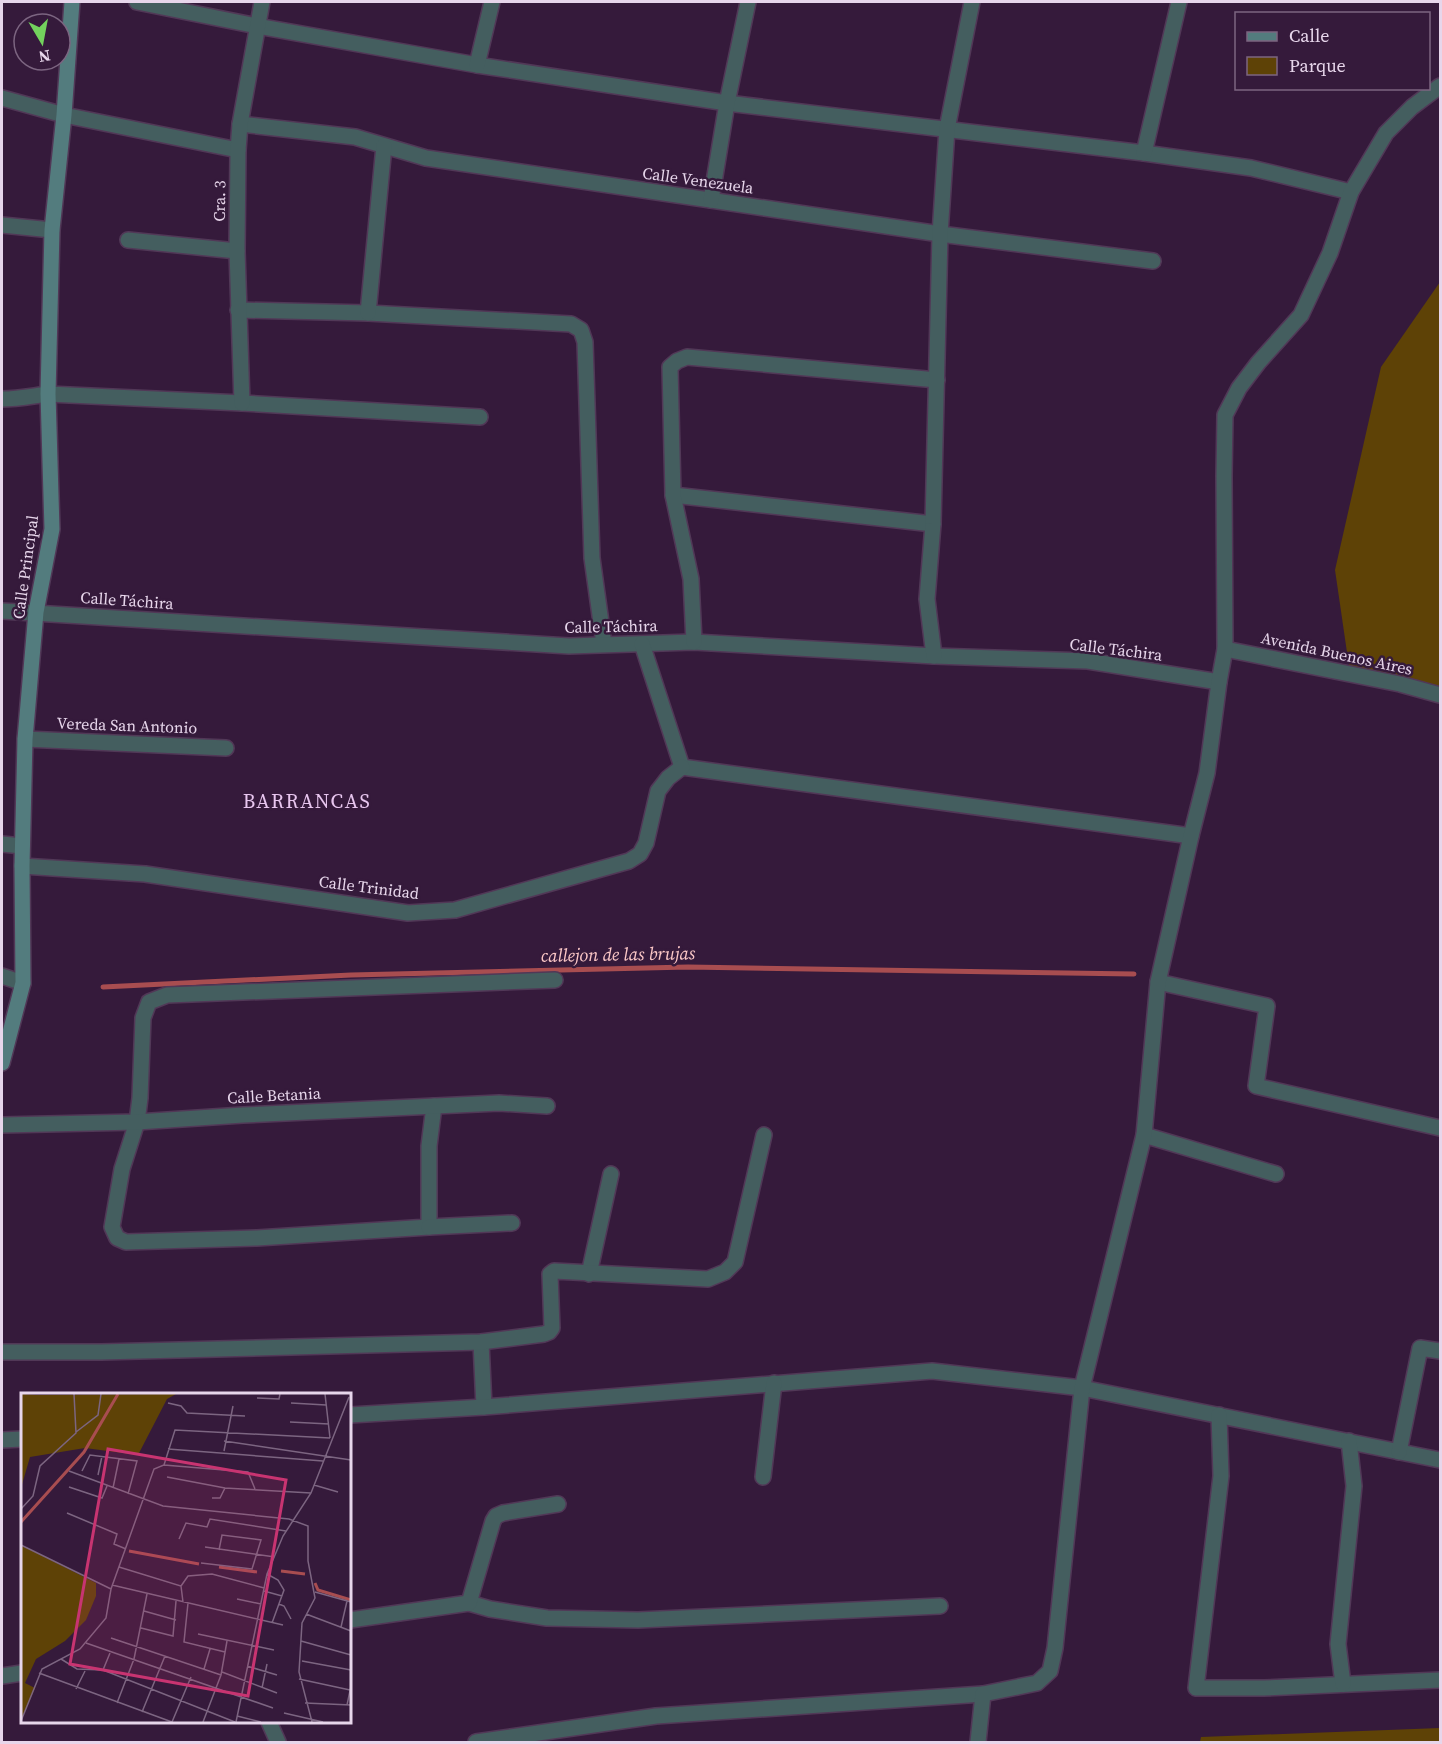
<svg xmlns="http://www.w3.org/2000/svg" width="1442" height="1744" font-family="'Source Serif 4',serif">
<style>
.green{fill:#5e4206}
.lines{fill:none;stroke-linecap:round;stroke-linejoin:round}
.stream{stroke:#a84d50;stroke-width:5}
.street-casing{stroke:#513857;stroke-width:18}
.secondary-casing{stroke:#513857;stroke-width:18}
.street{stroke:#445e5f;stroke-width:15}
.secondary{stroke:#537c7e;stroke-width:15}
.labels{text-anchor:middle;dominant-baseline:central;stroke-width:5;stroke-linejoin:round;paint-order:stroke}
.street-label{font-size:16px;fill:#e7d6eb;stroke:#351a3b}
.water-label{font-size:18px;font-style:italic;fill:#fcc8c7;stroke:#351a3b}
.quarter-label{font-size:20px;letter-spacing:1.5px;fill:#e8c6ef;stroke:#351a3b}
.inset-river{fill:none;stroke:#a84d50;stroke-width:3}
.inset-road{fill:none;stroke:#7c6581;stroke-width:1.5}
.view{fill:#c83471;fill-opacity:0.15;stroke:#c83471;stroke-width:3}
.inset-edge{fill:none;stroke:#e7d6eb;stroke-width:3}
</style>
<rect width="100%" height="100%" fill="#351a3b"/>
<g class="green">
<polygon points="1440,282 1440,695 1350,673 1335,570 1381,367"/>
<polygon points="1440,1728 1440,1742 1200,1742 1201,1737"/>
</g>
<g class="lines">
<polyline class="stream" points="103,987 351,975 688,967 1134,974"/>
<defs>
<g id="street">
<polyline points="137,2 257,26 477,65 727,103 1144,153 1251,168 1351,192"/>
<polyline points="477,65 492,2"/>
<polyline points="2,98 64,115 238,150"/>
<polyline points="240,124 355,137 426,158 940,234 1153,261"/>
<polyline points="1144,153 1179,2"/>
<polyline points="711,200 727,103 748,2"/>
<polyline points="2,225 52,230"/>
<polyline points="128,240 237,251"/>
<polyline points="238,310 368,313 571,324 581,330 585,342 592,558 604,644"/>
<polyline points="368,313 384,146"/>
<path d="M2,399C18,399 32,396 48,394L242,403L480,417"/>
<polyline points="242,403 237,251 238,150 240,124 262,2"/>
<polyline points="673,495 933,524"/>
<polyline points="2,611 569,646 694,642 934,656 1088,661 1219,682"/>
<polyline points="694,642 691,579 673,495 670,367 677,361 687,357 937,380"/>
<polyline points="642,644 682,767 1191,836"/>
<polyline points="1225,649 1400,684 1440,695"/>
<polyline points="934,656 927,599 933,524 940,234 947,129 972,2"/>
<polyline points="25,739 226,748"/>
<polyline points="2,844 22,846"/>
<polyline points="22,866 145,874 408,913 455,910 629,861 640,854 646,843 658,791 668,778 682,767"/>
<polyline points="2,976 23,983"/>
<polyline points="1158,982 1267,1006 1256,1086 1440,1128"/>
<polyline points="434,1106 429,1146 429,1227 257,1238 126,1242 117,1238 112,1227 122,1169 137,1122 140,1098 143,1018 149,1002 167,995 555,980"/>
<polyline points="2,1125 137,1122 243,1115 499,1103 547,1106"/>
<polyline points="1144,1135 1276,1174"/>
<polyline points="429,1227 512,1223"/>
<polyline points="589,1274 611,1174"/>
<polyline points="481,1342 484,1407"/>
<polyline points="2,1352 101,1352 481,1342 544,1334 549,1332 552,1328 550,1274 554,1271 708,1279 725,1272 735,1262 764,1135"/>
<polyline points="350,1415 484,1407 932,1371 1082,1388 1440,1460"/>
<polyline points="1219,1415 1221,1476 1196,1688 1264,1688 1440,1680"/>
<polyline points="2,1440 22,1439"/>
<polyline points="1399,1452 1420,1348 1440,1351"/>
<polyline points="763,1477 774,1383"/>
<polyline points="469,1603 490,1609 547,1618 638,1620 940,1606"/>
<polyline points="350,1620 469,1603 493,1521 496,1516 503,1513 558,1504"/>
<polyline points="2,1676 22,1673"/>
<polyline points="1343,1684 1338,1644 1354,1486 1349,1441"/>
<polyline points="269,1722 278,1742"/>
<polyline points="476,1742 656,1716 983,1694"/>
<polyline points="978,1742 983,1694 1037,1683 1050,1671 1055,1648 1082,1388 1144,1135 1158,982 1191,836 1207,773 1219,682 1225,649 1224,476 1225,415 1239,388 1258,363 1301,315 1330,253 1351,192 1386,133 1412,107 1440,86"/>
</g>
<polyline id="secondary" points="2,1063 23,983 22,866 25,739 36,612 52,529 48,394 52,230 64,115 72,2"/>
</defs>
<use href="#street" class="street-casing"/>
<use href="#secondary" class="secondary-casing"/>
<use href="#street" class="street"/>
<use href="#secondary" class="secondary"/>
</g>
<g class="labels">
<g class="street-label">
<text transform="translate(698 180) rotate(8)">Calle Venezuela</text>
<text transform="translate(219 201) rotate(-89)">Cra. 3</text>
<text transform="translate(25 567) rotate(-82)">Calle Principal</text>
<text transform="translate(127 600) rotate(4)">Calle Táchira</text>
<text transform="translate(611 626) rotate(-1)">Calle Táchira</text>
<text transform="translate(1116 649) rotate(7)">Calle Táchira</text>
<text transform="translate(1337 653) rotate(12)">Avenida Buenos Aires</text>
<text transform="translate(127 725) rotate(2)">Vereda San Antonio</text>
<text transform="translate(369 887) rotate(7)">Calle Trinidad</text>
<text transform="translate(274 1095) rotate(-3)">Calle Betania</text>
</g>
<g class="water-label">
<text transform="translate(618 954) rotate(-1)">callejon de las brujas</text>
</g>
<g class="quarter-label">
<text x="307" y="801">BARRANCAS</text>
</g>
</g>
<g transform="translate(21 1393)">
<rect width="330" height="330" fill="#351a3b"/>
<path d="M0,1L16,2L155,1L146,6L117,62L64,55L9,64L0,95ZM0,152L75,190V203L65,227L44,248L15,266L4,290L14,295L0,328Z" fill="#5e4206"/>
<path class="inset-river" d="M0,129L63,59L97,1M108,158L178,171M198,174L236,179M260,178L284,181M294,190L297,197L330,207"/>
<path class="inset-road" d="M304,1L309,45M236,5L258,6L259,1M147,10L160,13L166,20L224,23M270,10L305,12M269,29L308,31M55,39L77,22L80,1M203,48L330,67M147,56L302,68M203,58L212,13M143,72L227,79L234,96M48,78L142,113L268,126L287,133V168L294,205L281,230L278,279L291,329M61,78L69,62L116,68L107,101M77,82L81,63M146,84L204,95M293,92L317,99M48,94L81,105L86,93M92,95L98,66M191,105H199L204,95L290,100M0,116L12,103L19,73L55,40L53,1M46,120L96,141L93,151L105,156M158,146L165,130L186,134L189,126L265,138M0,152L90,196M184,154L254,164M180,170L231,176L240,147L201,142L198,157M98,174L160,193L162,209M246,181L257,187L263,197L251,230M91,192L262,232M160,193L167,183L191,181L243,195M243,198L261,203M294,199L330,209M216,206L240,211M167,210L163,249L204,259M258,211L263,213L270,226M123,218L155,227M285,221L330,238M320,234L326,208M120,235L152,243L155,208M177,241L253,257M90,245L200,282M280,248L330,262M65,250L252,315M40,266L56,276L82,277L214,329M281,268L330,277M226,273L256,282M183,276L189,256M82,277L89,260M201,279L256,300M18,280L151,329M278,286L329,297M241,295L246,271M55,296L64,278M96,310L113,266L126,201M284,310L330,312M326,312L330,293M121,319L144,263M263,320L302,329M216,323L240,329M0,328L21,276L59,256L85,225L90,196L133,76L143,72L154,37L309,45M151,329L170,284M182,329L200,282L206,248M215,329L246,181L262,143L290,100L328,4"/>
<path class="view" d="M87,56L265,87L227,303L49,271Z"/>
<rect width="330" height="330" class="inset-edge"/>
</g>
<rect width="1442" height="1744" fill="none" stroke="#e7d6eb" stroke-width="6"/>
<rect x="1235" y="12" width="195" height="78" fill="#351a3b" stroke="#7c6581" stroke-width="1.5"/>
<rect x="1247" y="32" width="30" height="9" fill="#537c7e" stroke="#7c6581" stroke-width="1.5"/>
<text x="1289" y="42" font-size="18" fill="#e7d6eb">Calle</text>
<rect x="1247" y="57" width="30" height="18" fill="#5e4206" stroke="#7c6581" stroke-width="1.5"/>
<text x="1289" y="72" font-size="18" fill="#e7d6eb">Parque</text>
<g transform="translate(42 42) rotate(170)"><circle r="28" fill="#351a3b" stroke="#7c6581" stroke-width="1.5"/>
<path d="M0-4.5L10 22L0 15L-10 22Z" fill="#73d25d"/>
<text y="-9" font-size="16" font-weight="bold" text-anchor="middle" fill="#e7d6eb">N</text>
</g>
</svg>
